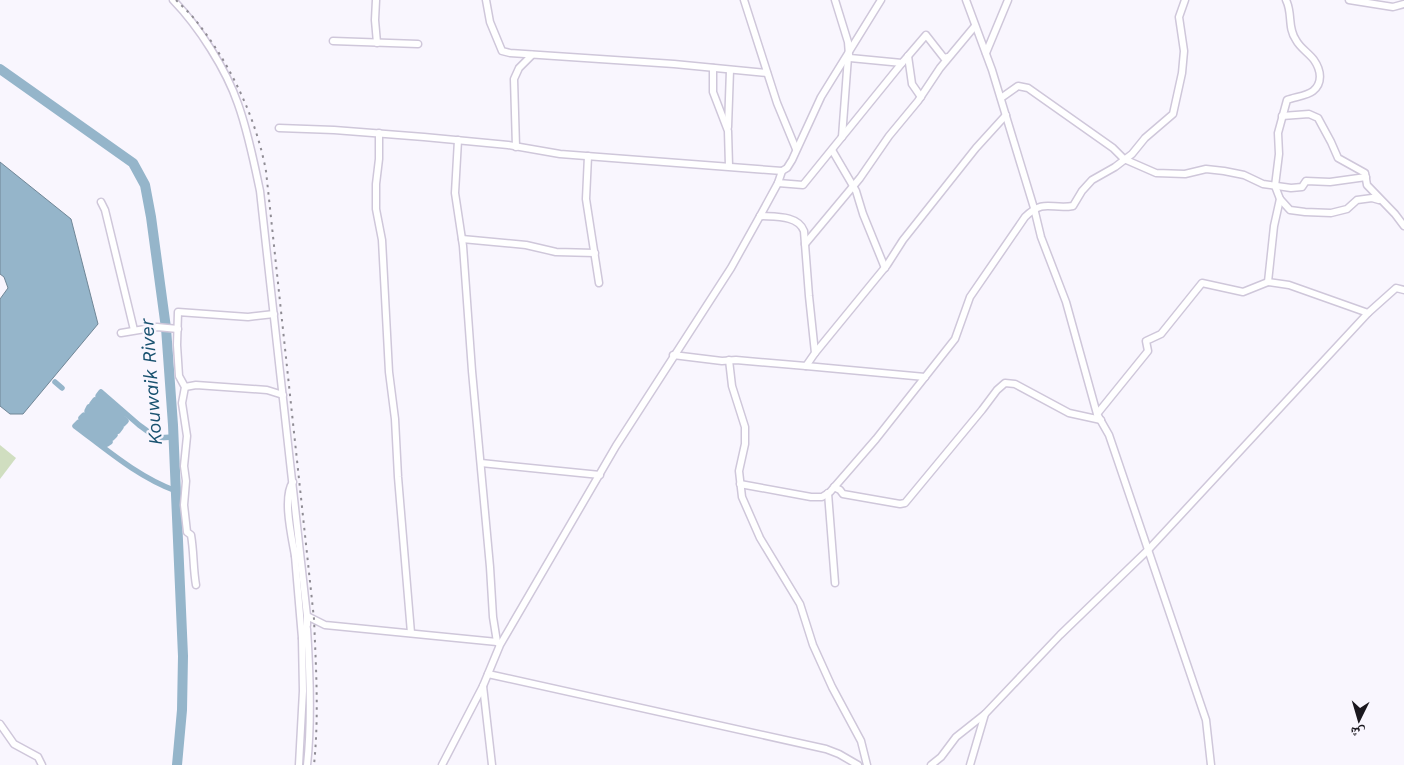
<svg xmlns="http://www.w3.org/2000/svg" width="1404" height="765" font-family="'Work Sans','Noto Naskh Arabic',sans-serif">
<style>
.green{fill:#d0dec0}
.water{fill:#95b5ca;stroke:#708696}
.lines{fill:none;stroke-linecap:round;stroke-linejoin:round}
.canal{stroke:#95b5ca;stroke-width:5.5}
.river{stroke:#95b5ca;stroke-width:10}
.minor-casing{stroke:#cfc7da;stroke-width:9}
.minor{stroke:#fff;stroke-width:6}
.rail{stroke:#8f8c94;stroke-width:2;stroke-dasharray:2.5 5;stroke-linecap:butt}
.labels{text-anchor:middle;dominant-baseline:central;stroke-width:4.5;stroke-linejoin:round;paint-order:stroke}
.water-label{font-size:19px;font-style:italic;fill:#195270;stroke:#f9f6fe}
</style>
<rect width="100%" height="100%" fill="#f9f6fe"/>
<polygon class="green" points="0,445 16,458 0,479"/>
<polygon class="water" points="0,162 71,219 98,324 23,414 10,414 0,406 0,299 8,288 4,277 0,274"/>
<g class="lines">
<g class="canal">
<polyline points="55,382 62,388"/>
<path d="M173,437L157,438L139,425L101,392L98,396L126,421L123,424L95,400L92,404L121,427L118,431L89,407L87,411L115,435L112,438L84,415L81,418L110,442L107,444L79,422L75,426C107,450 138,477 176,491"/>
</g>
<polyline class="river" points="0,69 133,163 145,185 151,217 166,328 173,425 183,656 182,710 177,765"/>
<defs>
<g id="minor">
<path d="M173,0C199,27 226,69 238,104C248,132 254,162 260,191L307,616"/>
<polyline points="376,0 375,20 377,43"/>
<polyline points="486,0 490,22 502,51 510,53 674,64 767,73"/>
<polyline points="744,0 777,103 796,149"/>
<polyline points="835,0 848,42 849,55 850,58 902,63 926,35 944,58 948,57"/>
<polyline points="966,0 992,70 1034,208 1041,237 1066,302 1097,414 1109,435 1206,720 1211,765"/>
<path d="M1286,0C1293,14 1287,27 1296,40C1300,48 1309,53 1314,60C1321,70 1323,83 1313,91C1307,96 1294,97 1287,100L1278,133L1279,154L1275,186L1280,199L1274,226L1268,282L1289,285L1368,313L1396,288L1404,290"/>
<polyline points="1349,0 1393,7 1404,4"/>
<polyline points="333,41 418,44"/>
<polyline points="986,53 1008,0"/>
<polyline points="908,56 912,84 921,97"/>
<polyline points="713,68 713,92 728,131 729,166"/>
<polyline points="1001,98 1018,86 1028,88 1113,148 1124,159 1156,173 1185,174 1206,169 1224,171 1244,175 1263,184 1291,188 1302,187 1306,181 1330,182 1366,177"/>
<polyline points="1282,116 1309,114 1318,118 1331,142 1338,158 1365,173 1367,185 1395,214 1404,226"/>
<polyline points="728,127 730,70"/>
<polyline points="279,128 334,130 424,137 508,145 560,154 782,171"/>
<polyline points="379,133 379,159 376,184 376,209 382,240 389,372 395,419 398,477 411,633"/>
<polyline points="842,137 848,57"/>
<polyline points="458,140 455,193 463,246 472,371 490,567 493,617 497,642"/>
<polyline points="516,147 514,79 519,68 532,55"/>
<polyline points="832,150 856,191 863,214 885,268"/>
<polyline points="588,156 586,199 599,283"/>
<polyline points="778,183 803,185 902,63"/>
<polyline points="1280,199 1290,210 1305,212 1331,213 1347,209 1357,200 1372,198 1379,200"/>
<polyline points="101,202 105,210 134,330"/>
<polyline points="462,239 526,245 556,252 595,253"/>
<polyline points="805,244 860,178 889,136 918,101 940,68 975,26"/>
<polyline points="121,333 157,327 178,329"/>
<polyline points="815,353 887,265 903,240 976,148 1006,115"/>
<path d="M673,355L722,361L736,360L806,366L815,353L809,296L804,231C798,215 775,217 760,216"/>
<polyline points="729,360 732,386 745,427 745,444 739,471 742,497 760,538 800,604 813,645 832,687 861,741 867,765"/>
<polyline points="806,366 925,377"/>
<polyline points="185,387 196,385 267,390 283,395"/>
<polyline points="1097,414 1148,351 1146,341 1161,334 1202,283 1243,292 1268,282"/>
<polyline points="481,463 600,475"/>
<path d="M293,482C282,497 292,538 295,556"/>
<path d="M740,484L811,497H822L830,492L876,439L955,339L970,297L1025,217C1045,198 1051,210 1073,206L1082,191L1092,180L1115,167L1132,154L1145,138L1173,114L1182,73L1184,51L1179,17L1185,0"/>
<polyline points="834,487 840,490 843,494 900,504 905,503 982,410 997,390 1005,383 1015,384 1069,413 1101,420"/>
<polyline points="828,493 835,583"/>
<polyline points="299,549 295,556 296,568 302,638"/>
<path d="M196,585C193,568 194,552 191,535L187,532L184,505L186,481L184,466L187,436L182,403L185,387L179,376L177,345L178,312L248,317L274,314"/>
<polyline points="488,674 826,749 839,754 858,765"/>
<polyline points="483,686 492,765"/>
<polyline points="0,724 14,744 38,757 42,765"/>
<polyline points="299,765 303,691 302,639 307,625 307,616 325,625 497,642 499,644"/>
<path d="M307,765C312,720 310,674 307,629"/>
<polyline points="442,765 483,686 500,645 616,446 731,268 760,216 778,183 782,171 787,168 792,160 821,97 881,0"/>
<polyline points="931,765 941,757 956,737 985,714"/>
<polyline points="970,765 985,714 1060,635 1149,549 1368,313"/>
</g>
</defs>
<use href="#minor" class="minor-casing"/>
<use href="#minor" class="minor"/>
<path class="rail" d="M176,0C183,7 191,14 197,22C231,65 256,118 266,171L314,619C316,668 319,716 314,765"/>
</g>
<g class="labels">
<g class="water-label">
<text transform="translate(151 382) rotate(-94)">Kouwaik River</text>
</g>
</g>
<g transform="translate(1359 720) rotate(185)" stroke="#f9f6fe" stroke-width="4" paint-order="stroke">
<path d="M0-4L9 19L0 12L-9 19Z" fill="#1a171e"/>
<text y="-8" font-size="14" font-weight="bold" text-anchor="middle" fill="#1a171e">ش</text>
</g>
</svg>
